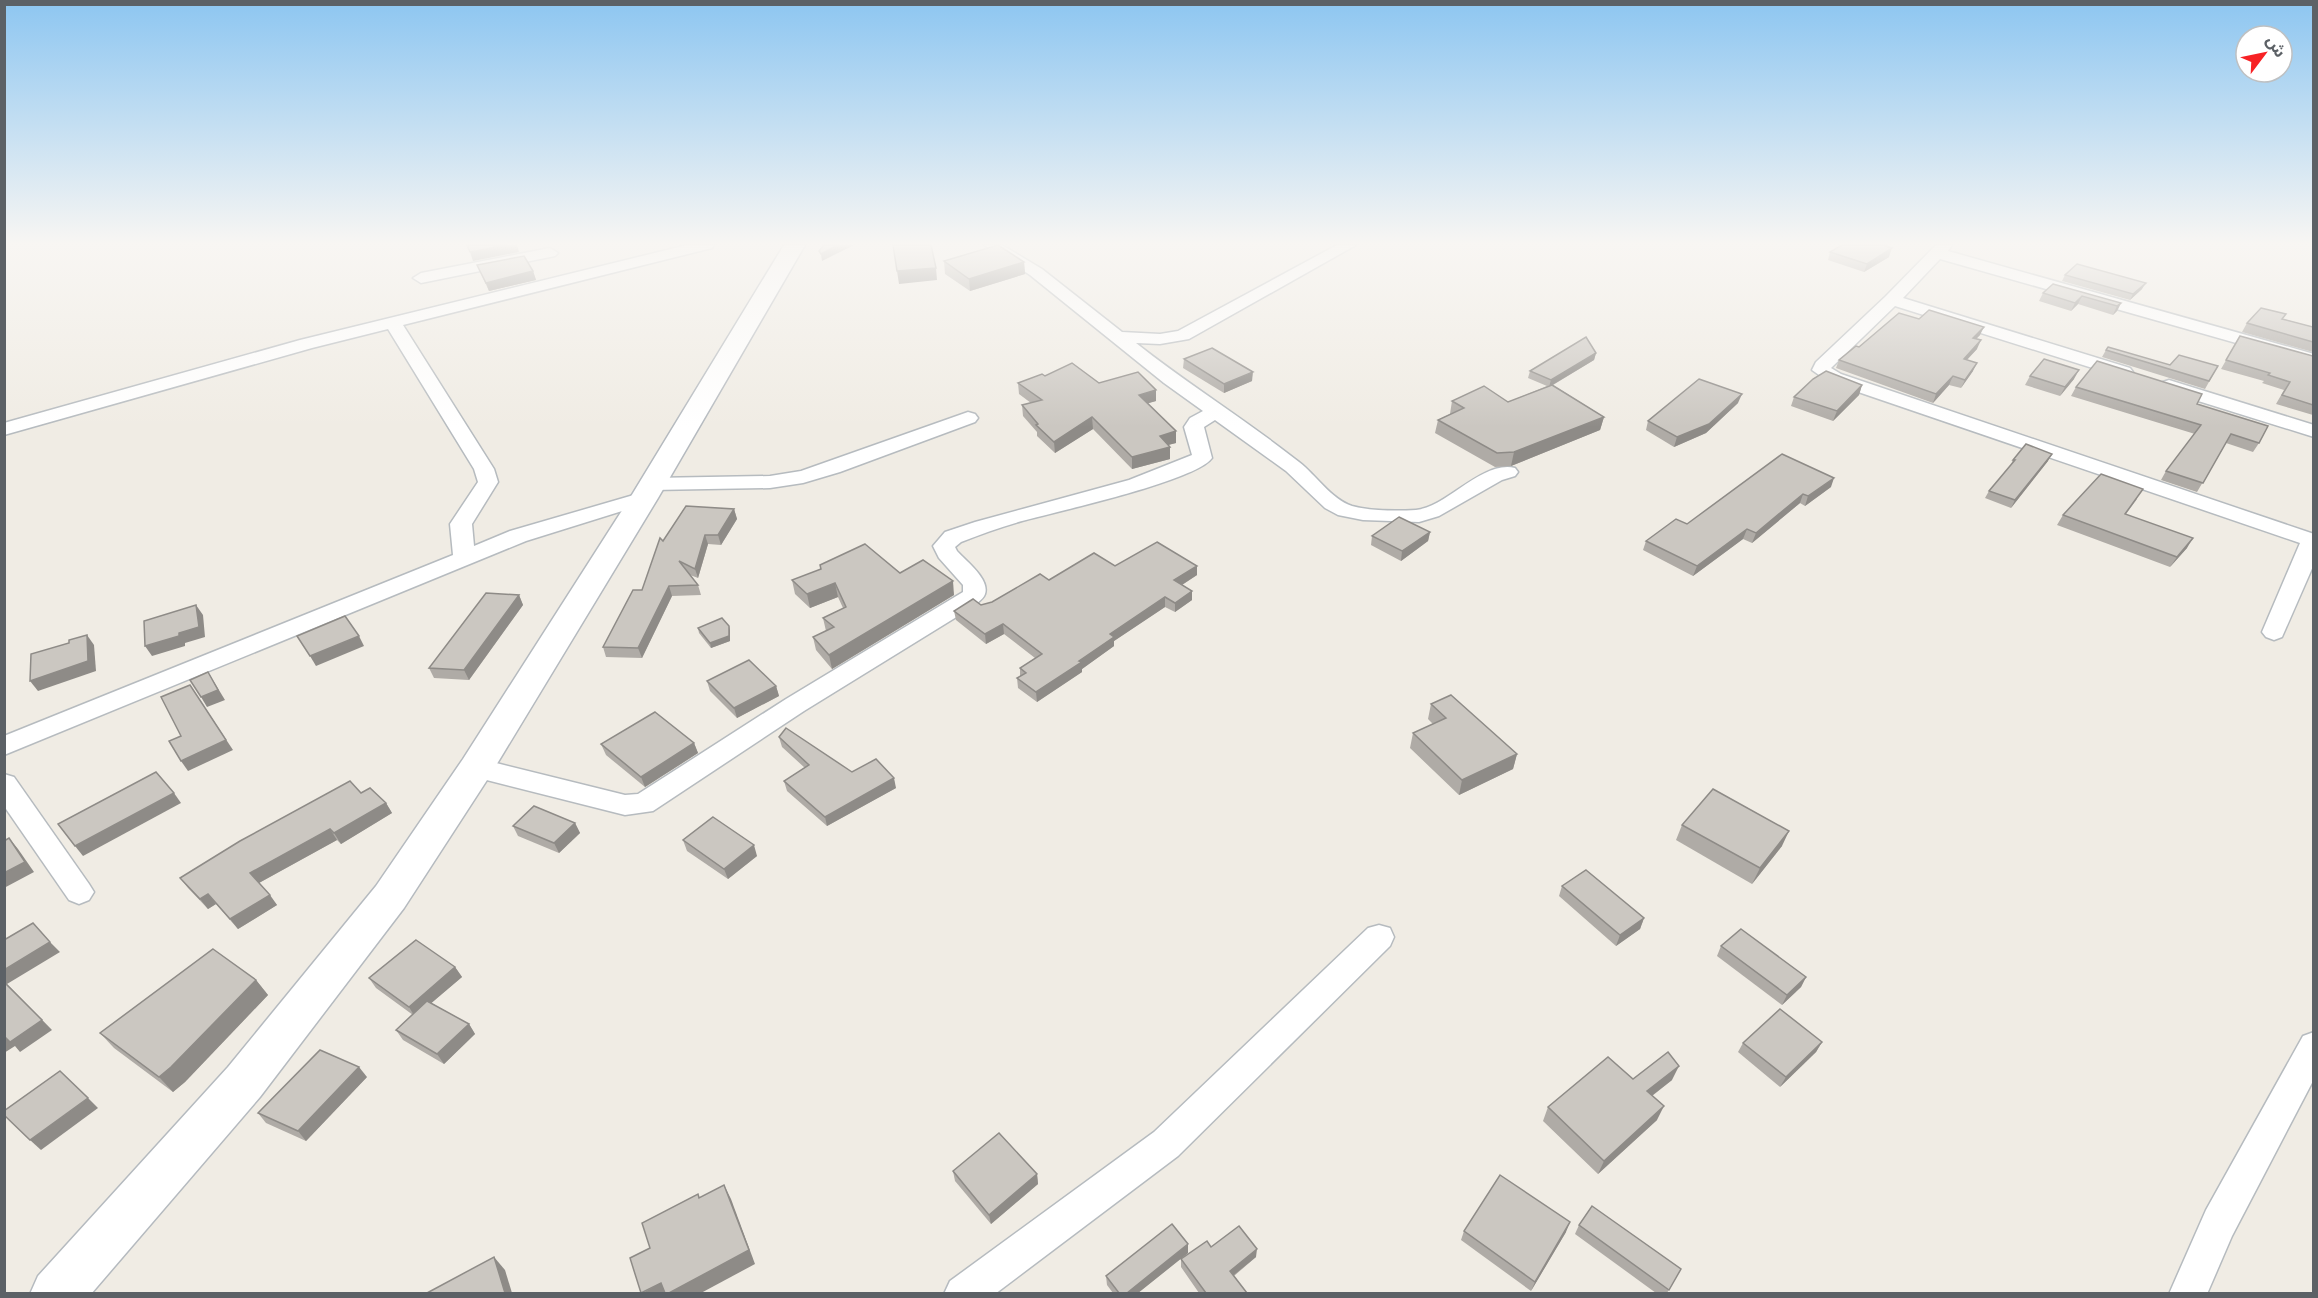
<svg xmlns="http://www.w3.org/2000/svg" width="2318" height="1298" font-family="Arial,'Noto Sans Arabic',sans-serif">
<style>
.lines{fill:none;stroke-linecap:round;stroke-linejoin:round}
.street-casing{stroke:#b6bbbf;stroke-width:3}
.secondary-casing{stroke:#b5babf;stroke-width:3}
.street{fill:#fff;fill-rule:evenodd}
.secondary{fill:#fff;fill-rule:evenodd}
.wall{fill:#afaba6}
.shaded-wall{fill:#8e8b87}
.building{fill:#cbc7c1;stroke:#8e8b87;stroke-width:1.5}
</style>
<rect width="100%" height="100%" fill="#f0ece4"/>
<g class="lines">
<defs>
<g id="street">
<polygon points="687,245 714,245 712,248 403,325 494,469 498,482 472,524 474,546 510,531 644,492 651,494 654,498 651,502 526,541 4,755 4,736 453,555 450,524 478,482 474,469 388,329 312,348 4,435 4,423 300,340"/>
<path d="M984,245H1002L1042,269L1122,332L1160,334L1178,331L1337,245H1356L1189,339L1160,344L1136,343C1189,385 1246,420 1299,462C1316,475 1331,499 1352,506C1370,511 1397,511 1416,510C1446,508 1482,460 1515,468L1518,472L1515,476L1502,480L1439,516L1419,522L1363,520L1338,515L1325,508L1286,471L1215,420L1204,427L1212,458C1196,481 1055,512 1022,521C1001,527 981,534 961,542L955,547L957,551C966,561 990,579 985,594C983,600 975,604 971,608L804,711L653,811L625,815L467,775L463,768L467,761L476,758L625,795L638,794L786,699L963,592V585L939,558L933,546L945,532L975,522L1129,480L1192,455L1184,427L1190,418L1203,411L1164,383L1030,275Z"/>
<polygon points="1936,245 1952,245 1948,251 2314,354 2314,365 1940,259 1903,298 2130,368 2133,372 2130,376 2118,376 1895,306 1831,368 1841,374 2314,534 2314,564 2282,637 2274,640 2266,637 2262,632 2300,543 1829,382 1812,370 1816,362 1886,296"/>
<polygon points="550,248 558,253 555,256 421,283 413,278 421,273"/>
<polygon points="2169,380 2314,425 2314,437 2163,390 2160,386 2163,382"/>
<polygon points="968,412 975,414 978,418 975,422 840,472 803,483 770,488 652,490 645,488 642,484 645,480 652,478 770,476 801,471"/>
<polygon points="4,774 14,777 89,884 94,892 89,900 79,904 69,900 4,806"/>
<polygon points="1379,925 1390,928 1394,937 1390,946 1178,1156 995,1294 944,1294 950,1281 1154,1132 1368,928"/>
<polygon points="2314,1032 2314,1079 2232,1236 2207,1294 2169,1294 2206,1210 2303,1036"/>
</g>
<polygon id="secondary" points="784,245 805,245 658,498 489,777 404,908 260,1097 91,1294 30,1294 38,1276 228,1067 376,886 463,759 630,498"/>
</defs>
<use href="#street" class="street-casing"/>
<use href="#secondary" class="secondary-casing"/>
<use href="#street" class="street"/>
<use href="#secondary" class="secondary"/>
</g>
<g class="wall">
<polygon points="1830,252 1889,257 1864,272 1828,260"/>
<polygon points="944,261 1024,262 1025,274 970,291 945,274"/>
<polygon points="477,265 533,271 536,280 489,291"/>
<polygon points="2065,275 2142,289 2130,300 2062,281"/>
<polygon points="2053,284 2121,303 2117,311 2113,315 2078,304 2071,311 2039,301 2043,293"/>
<polygon points="1919,319 1980,335 1976,339 1977,349 1967,360 1973,371 1961,388 1949,385 1933,403 1836,368 1839,360 1859,347"/>
<polygon points="2283,319 2313,327 2313,352 2242,332 2247,323"/>
<polygon points="2240,336 2313,356 2313,415 2276,404 2284,390 2262,383 2264,381 2221,369"/>
<polygon points="2106,350 2170,365 2218,366 2205,389 2102,357"/>
<polygon points="1596,353 1594,360 1553,385 1604,417 1600,430 1511,466 1495,467 1435,433 1438,420 1450,414 1452,401 1508,402 1547,386 1528,378 1530,371"/>
<polygon points="1184,359 1252,381 1224,393 1183,368"/>
<polygon points="1045,376 1099,383 1156,401 1148,403 1176,431 1176,443 1168,445 1170,447 1170,459 1132,469 1093,429 1055,453 1037,436 1037,432 1023,416 1022,405 1031,403 1019,394 1018,383"/>
<polygon points="2030,376 2074,379 2060,396 2025,385"/>
<polygon points="1862,385 1859,395 1833,421 1791,406 1794,397"/>
<polygon points="2076,387 2197,404 2259,443 2253,452 2226,443 2197,492 2161,480 2166,471 2195,434 2071,396"/>
<polygon points="1738,403 1706,433 1674,447 1646,430 1648,421"/>
<polygon points="2013,460 2048,461 2011,508 1985,498 1989,491 2010,467"/>
<polygon points="1831,487 1805,506 1800,503 1752,543 1743,539 1693,576 1643,550 1646,541 1687,524"/>
<polygon points="2137,499 2126,514 2187,548 2170,567 2057,525 2063,515"/>
<polygon points="734,509 737,519 721,545 708,544 698,578 690,575 698,585 701,595 672,596 642,658 606,657 603,647 642,590 663,541"/>
<polygon points="1430,532 1428,541 1401,561 1371,545 1372,536"/>
<polygon points="1115,566 1197,575 1182,585 1192,591 1192,600 1175,612 1165,607 1114,641 1114,646 1082,669 1082,672 1037,702 1018,688 1017,678 1020,676 1020,668 1035,658 1004,634 986,644 956,620 954,611 981,605 992,602 1049,580"/>
<polygon points="900,573 954,595 832,669 816,650 813,637 826,631 823,618 843,608 838,597 810,608 795,594 792,580"/>
<polygon points="519,595 523,605 469,680 434,678 429,668"/>
<polygon points="729,626 730,631 730,641 711,648 699,633 698,628"/>
<polygon points="707,681 776,686 779,696 737,718 710,691"/>
<polygon points="1431,704 1517,754 1513,769 1459,795 1410,748 1413,733 1433,724 1428,719"/>
<polygon points="779,737 852,772 896,788 827,826 787,791 784,781 805,768 782,747"/>
<polygon points="694,743 698,753 645,787 606,755 601,744"/>
<polygon points="361,793 386,803 392,813 341,844 337,840 259,883 277,905 238,929 216,904 208,909 188,888 180,878"/>
<polygon points="575,823 580,833 559,853 518,836 513,826"/>
<polygon points="1682,825 1782,846 1752,884 1676,840"/>
<polygon points="683,840 757,856 728,879 687,851"/>
<polygon points="1562,886 1644,918 1640,929 1616,946 1559,896"/>
<polygon points="1721,946 1806,977 1801,987 1782,1005 1717,956"/>
<polygon points="455,967 462,977 431,1003 469,1024 475,1034 444,1064 403,1040 396,1030 413,1015 376,988 369,978"/>
<polygon points="256,980 268,995 185,1082 173,1092 114,1048 100,1033"/>
<polygon points="1822,1042 1816,1052 1780,1087 1738,1052 1743,1043"/>
<polygon points="367,1077 306,1141 266,1123 258,1113"/>
<polygon points="1633,1079 1672,1080 1652,1096 1657,1120 1598,1174 1543,1121 1548,1107"/>
<polygon points="953,1171 1037,1174 1038,1184 991,1224 955,1181"/>
<polygon points="1579,1225 1681,1269 1667,1293 1656,1293 1575,1234"/>
<polygon points="1464,1231 1566,1232 1531,1291 1461,1240"/>
<polygon points="1211,1247 1256,1257 1234,1276 1247,1293 1199,1293 1181,1267 1181,1259"/>
<polygon points="1188,1253 1138,1293 1113,1293 1107,1285 1106,1276"/>
</g>
<g class="shaded-wall">
<polygon points="507,245 517,245 519,252 473,261 470,252"/>
<polygon points="838,245 854,245 822,261 821,254"/>
<polygon points="1892,248 1889,257 1864,272 1867,264"/>
<polygon points="1024,262 1025,274 970,291 969,279"/>
<polygon points="936,268 937,280 899,284 897,271"/>
<polygon points="533,271 536,280 489,291 486,283"/>
<polygon points="2146,283 2142,289 2130,300 2133,294"/>
<polygon points="2082,296 2078,304 2071,311 2075,303"/>
<polygon points="2121,303 2117,311 2113,315 2117,306"/>
<polygon points="1984,327 1980,335 1969,346 1973,338"/>
<polygon points="1981,340 1977,349 1960,367 1964,359"/>
<polygon points="1596,353 1594,360 1549,387 1551,380"/>
<polygon points="1977,363 1973,371 1961,388 1965,380"/>
<polygon points="2079,370 2074,379 2060,396 2065,387"/>
<polygon points="1253,372 1252,381 1224,393 1224,384"/>
<polygon points="1953,376 1949,385 1933,403 1936,394"/>
<polygon points="1862,385 1859,395 1833,421 1837,411"/>
<polygon points="1156,390 1156,401 1139,406 1139,395"/>
<polygon points="1742,394 1738,403 1706,433 1674,447 1677,437"/>
<polygon points="1092,417 1093,429 1055,453 1054,442"/>
<polygon points="1604,417 1600,430 1511,466 1514,452"/>
<polygon points="1176,431 1176,443 1160,447 1160,436"/>
<polygon points="1170,447 1170,459 1132,469 1132,457"/>
<polygon points="2052,454 2048,461 2011,508 2015,500"/>
<polygon points="1834,478 1831,487 1805,506 1808,496"/>
<polygon points="1803,494 1800,503 1752,543 1756,533"/>
<polygon points="734,509 737,519 721,545 718,535"/>
<polygon points="1747,529 1743,539 1693,576 1697,566"/>
<polygon points="1430,532 1428,541 1401,561 1402,551"/>
<polygon points="705,535 708,544 698,578 695,569"/>
<polygon points="2193,538 2187,548 2170,567 2177,557"/>
<polygon points="1197,566 1197,575 1174,590 1174,580"/>
<polygon points="953,581 954,595 832,669 829,655"/>
<polygon points="835,583 838,597 810,608 807,594"/>
<polygon points="669,586 672,596 642,658 638,648"/>
<polygon points="1192,591 1192,600 1175,612 1175,603"/>
<polygon points="519,595 523,605 469,680 464,670"/>
<polygon points="1165,597 1165,607 1114,641 1114,646 1082,669 1082,672 1037,702 1036,692 1110,634"/>
<polygon points="196,605 203,615 205,637 185,643 185,646 152,656 145,646 179,633"/>
<polygon points="1003,624 1004,634 986,644 985,634"/>
<polygon points="729,626 730,631 730,641 711,648 710,643"/>
<polygon points="87,635 94,645 96,671 38,691 30,681"/>
<polygon points="359,636 364,646 316,666 310,656"/>
<polygon points="208,672 225,700 207,707 201,697"/>
<polygon points="190,685 233,750 188,771 181,761"/>
<polygon points="776,686 779,696 737,718 734,708"/>
<polygon points="694,743 698,753 645,787 641,777"/>
<polygon points="1517,754 1513,769 1459,795 1462,780"/>
<polygon points="894,778 896,788 827,826 825,817"/>
<polygon points="174,793 181,803 83,856 75,846"/>
<polygon points="386,803 392,813 341,844 334,833"/>
<polygon points="575,823 580,833 559,853 554,843"/>
<polygon points="330,829 337,840 257,884 250,873"/>
<polygon points="1789,831 1782,846 1752,884 1760,868"/>
<polygon points="9,838 18,849 34,872 4,888 4,873"/>
<polygon points="754,845 757,856 728,879 724,869"/>
<polygon points="208,894 216,904 208,909 200,899"/>
<polygon points="270,895 277,905 238,929 230,919"/>
<polygon points="1644,918 1640,929 1616,946 1620,935"/>
<polygon points="50,942 60,952 7,984 52,1030 20,1052 15,1046 4,1053 4,970"/>
<polygon points="455,967 462,977 415,1017 409,1007"/>
<polygon points="1806,977 1801,987 1782,1005 1787,995"/>
<polygon points="256,980 268,995 185,1082 173,1092 159,1077"/>
<polygon points="469,1024 475,1034 444,1064 437,1054"/>
<polygon points="1822,1042 1816,1052 1780,1087 1786,1077"/>
<polygon points="1679,1066 1672,1080 1640,1105 1647,1091"/>
<polygon points="359,1067 367,1077 306,1141 298,1131"/>
<polygon points="88,1098 98,1108 41,1150 30,1140"/>
<polygon points="1664,1106 1657,1120 1598,1174 1604,1161"/>
<polygon points="1037,1174 1038,1184 991,1224 989,1215"/>
<polygon points="724,1185 731,1199 755,1264 701,1293 669,1293"/>
<polygon points="1570,1222 1566,1232 1531,1291 1535,1282"/>
<polygon points="1188,1244 1188,1253 1138,1293 1127,1293"/>
<polygon points="1257,1249 1256,1257 1229,1279 1230,1271"/>
<polygon points="494,1257 505,1270 512,1293 505,1293"/>
<polygon points="661,1283 667,1293 642,1293"/>
</g>
<g class="building">
<polygon points="467,245 507,245 470,252"/>
<polygon points="824,245 838,245 821,254 819,251"/>
<polygon points="893,245 931,245 936,268 897,271"/>
<polygon points="998,245 1024,262 969,279 944,261"/>
<polygon points="1842,245 1883,245 1892,248 1867,264 1830,252"/>
<polygon points="524,256 533,271 486,283 477,265"/>
<polygon points="2077,264 2146,283 2133,294 2065,275"/>
<polygon points="2053,284 2121,303 2117,306 2082,296 2075,303 2043,293"/>
<polygon points="2261,308 2286,314 2282,319 2313,327 2313,342 2247,323"/>
<polygon points="1929,310 1984,327 1973,338 1981,340 1964,359 1977,363 1965,380 1953,376 1936,394 1839,360 1856,346 1859,347 1899,313 1919,319"/>
<polygon points="2240,336 2313,356 2313,405 2282,395 2290,382 2268,375 2270,373 2226,360"/>
<polygon points="1586,337 1596,353 1551,380 1530,371"/>
<polygon points="2108,347 2170,365 2179,355 2218,366 2209,381 2106,350"/>
<polygon points="1212,348 1253,372 1224,384 1184,359"/>
<polygon points="2044,359 2079,370 2065,387 2030,376"/>
<polygon points="2097,361 2202,394 2197,404 2268,426 2259,443 2231,434 2203,483 2166,471 2201,425 2076,387"/>
<polygon points="1072,363 1099,383 1138,372 1156,390 1139,395 1176,431 1160,436 1170,447 1132,457 1092,417 1054,442 1036,425 1038,424 1022,405 1042,400 1018,383 1042,374 1045,376"/>
<polygon points="1826,371 1862,385 1837,411 1794,397 1813,379"/>
<polygon points="1699,379 1742,394 1709,424 1677,437 1648,421"/>
<polygon points="1552,385 1604,417 1514,452 1497,453 1438,420 1464,408 1452,401 1484,386 1508,402"/>
<polygon points="2026,444 2052,454 2015,500 1989,491 2015,460 2013,460"/>
<polygon points="1782,454 1834,478 1808,496 1803,494 1756,533 1747,529 1697,566 1646,541 1676,519 1687,524"/>
<polygon points="2101,474 2143,489 2125,514 2193,538 2177,557 2063,515"/>
<polygon points="686,506 734,509 718,535 705,535 695,569 679,561 698,585 669,586 638,648 603,647 633,590 642,590 660,538 663,541"/>
<polygon points="1399,517 1430,532 1402,551 1372,536"/>
<polygon points="1157,542 1197,566 1174,580 1192,591 1175,603 1165,597 1110,634 1114,637 1079,661 1082,662 1036,692 1017,678 1026,673 1020,668 1042,654 1003,624 985,634 954,611 973,599 981,605 992,602 1040,574 1049,580 1094,553 1115,566"/>
<polygon points="865,544 900,573 923,560 953,581 829,655 813,637 834,627 823,618 846,607 835,583 807,594 792,580 821,569 820,565"/>
<polygon points="486,593 519,595 464,670 429,668"/>
<polygon points="196,605 199,627 179,633 179,636 145,646 144,621"/>
<polygon points="345,616 359,636 310,656 297,636"/>
<polygon points="722,618 729,626 729,636 710,643 698,628"/>
<polygon points="87,635 88,661 30,681 31,654 69,643 69,640"/>
<polygon points="749,660 776,686 734,708 707,681"/>
<polygon points="208,672 218,690 201,697 190,680"/>
<polygon points="190,685 226,740 181,761 169,741 181,736 161,697"/>
<polygon points="1451,695 1517,754 1462,780 1413,733 1446,718 1431,704"/>
<polygon points="655,712 694,743 641,777 601,744"/>
<polygon points="786,728 852,772 876,759 894,778 825,817 784,781 809,765 779,737"/>
<polygon points="156,772 174,793 75,846 58,824"/>
<polygon points="350,781 361,793 370,788 386,803 334,833 330,829 250,873 270,895 230,919 208,894 200,899 180,878 240,841"/>
<polygon points="1713,789 1789,831 1760,868 1682,825"/>
<polygon points="534,806 575,823 554,843 513,826"/>
<polygon points="713,817 754,845 724,869 683,840"/>
<polygon points="9,838 25,862 4,873 4,841"/>
<polygon points="1586,870 1644,918 1620,935 1562,886"/>
<polygon points="33,923 50,942 4,970 4,940"/>
<polygon points="1741,929 1806,977 1787,995 1721,946"/>
<polygon points="416,940 455,967 409,1007 369,978"/>
<polygon points="213,949 256,980 171,1067 159,1077 100,1033"/>
<polygon points="4,982 42,1020 10,1042 4,1036"/>
<polygon points="427,1001 469,1024 437,1054 396,1030"/>
<polygon points="1780,1009 1822,1042 1786,1077 1743,1043"/>
<polygon points="320,1050 359,1067 298,1131 258,1113"/>
<polygon points="1668,1052 1679,1066 1647,1091 1664,1106 1604,1161 1548,1107 1608,1057 1633,1079"/>
<polygon points="60,1071 88,1098 30,1140 4,1115 4,1111"/>
<polygon points="999,1133 1037,1174 989,1215 953,1171"/>
<polygon points="1500,1175 1570,1222 1535,1282 1464,1231"/>
<polygon points="724,1185 749,1250 669,1293 665,1293 661,1283 641,1293 630,1258 650,1248 642,1223 698,1194 699,1198"/>
<polygon points="1592,1206 1681,1269 1669,1290 1579,1225"/>
<polygon points="1172,1224 1188,1244 1127,1293 1119,1293 1106,1276"/>
<polygon points="1239,1226 1257,1249 1230,1271 1247,1293 1206,1293 1181,1259 1207,1241 1211,1247"/>
<polygon points="494,1257 505,1293 427,1293"/>
</g>
<linearGradient id="sky" x2="0" y2="1"><stop stop-color="#8dc6f1"/><stop offset="0.57" stop-color="#f8f6f3"/><stop offset="1" stop-color="#f8f6f3" stop-opacity="0"/></linearGradient>
<rect width="2318" height="427" fill="url(#sky)"/>
<rect width="2318" height="1298" fill="none" stroke="#5c6166" stroke-width="12"/>
<g transform="translate(2264 54) rotate(58)"><circle r="28" fill="#ffffff" stroke="#bec0c2" stroke-width="1.5"/>
<path d="M0-4.5L10 22L0 15L-10 22Z" fill="#f72225"/>
<text y="-9" font-size="16" font-weight="bold" text-anchor="middle" fill="#5c6166">ش</text>
</g>
</svg>
